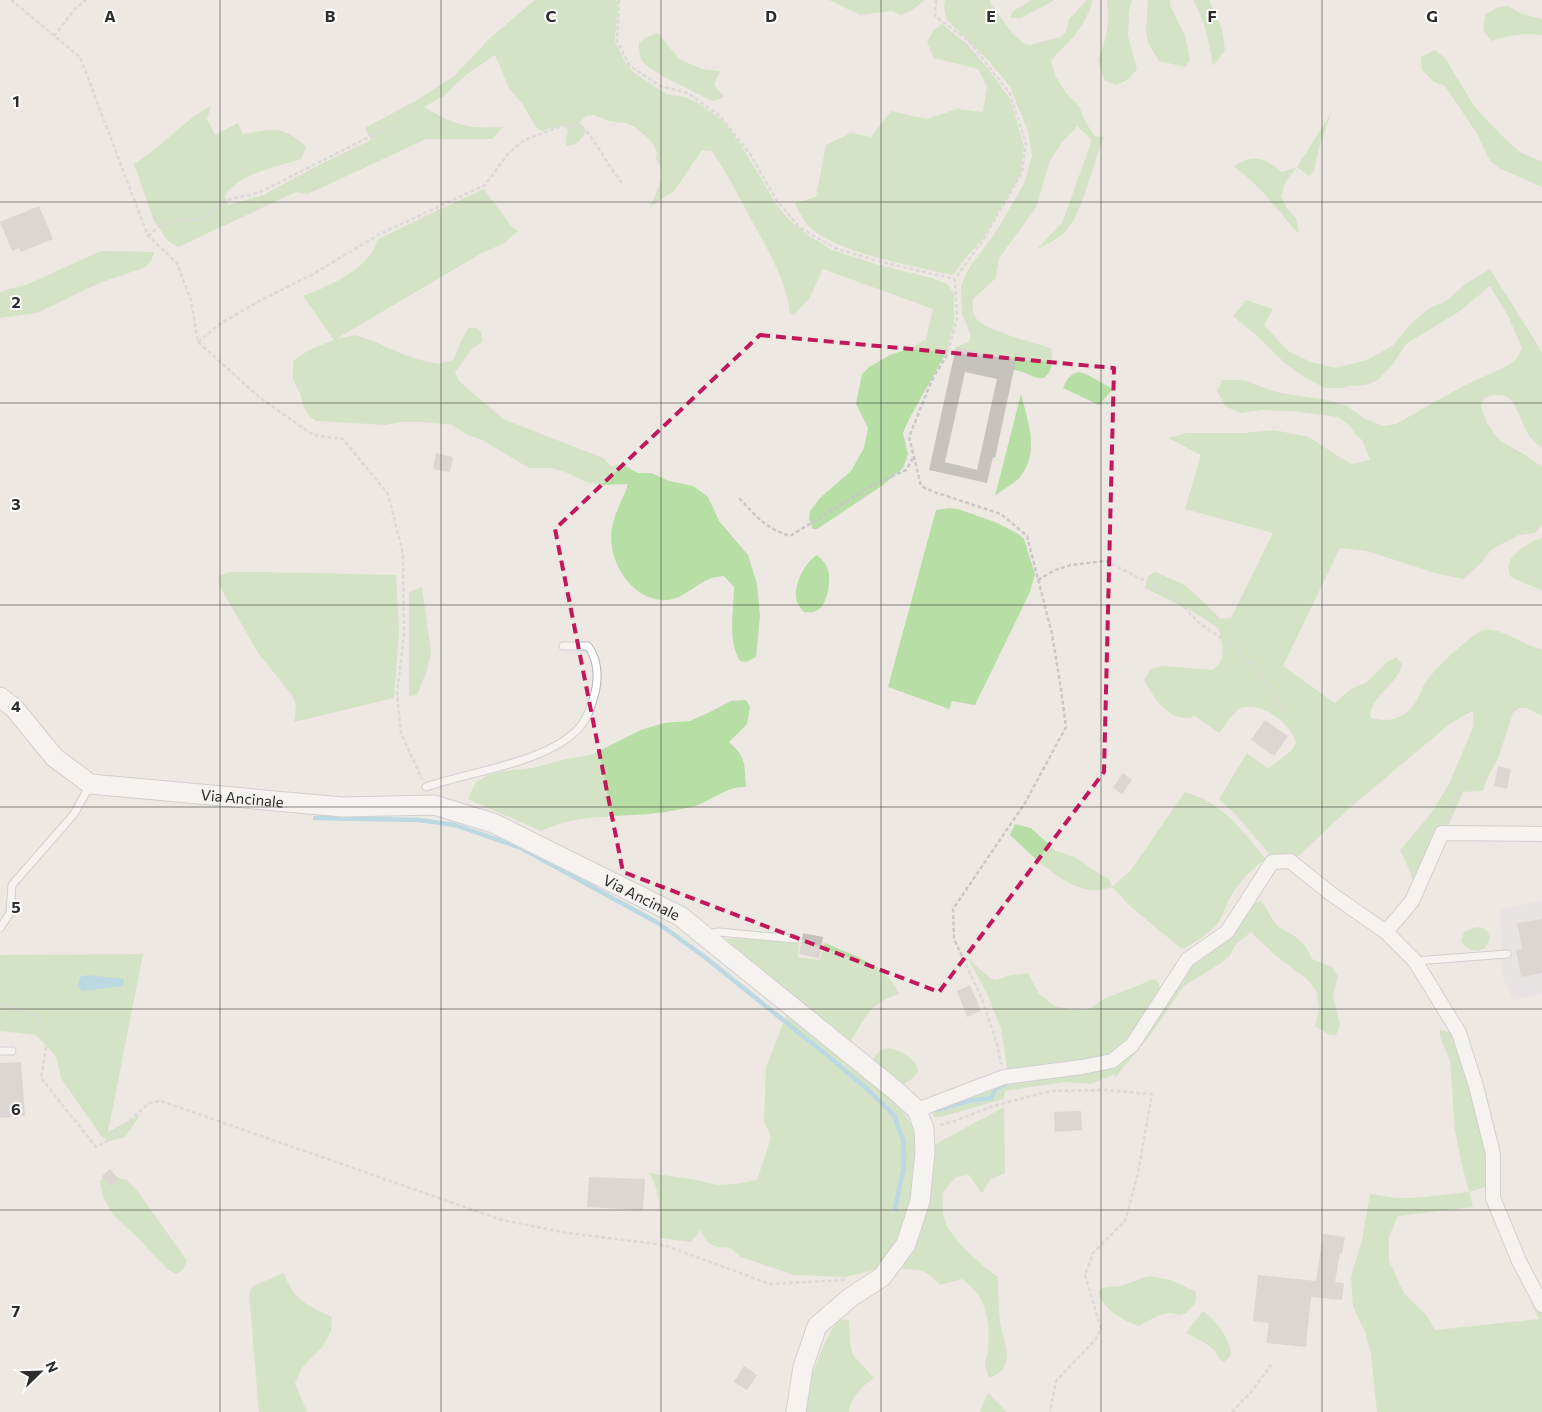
<svg xmlns="http://www.w3.org/2000/svg" width="1542" height="1412" font-family="Commissioner,sans-serif">
<style>
.industrial{fill:#e3e1e7}
.green{fill:#b7dea4}
.water{fill:#80c8e4}
.lines{fill:none;stroke-linecap:round;stroke-linejoin:round}
.stream{stroke:#80c8e4;stroke-width:4.5}
.building{fill:#c6c2bd;fill-rule:evenodd}
.lane-casing{stroke:#b2b3bc;stroke-width:9}
.street-casing{stroke:#b2b3bc;stroke-width:16}
.secondary-casing{stroke:#b2b3bc;stroke-width:21}
.path{stroke:#c8c8c8;stroke-width:2.5;stroke-dasharray:4 2.5;stroke-linecap:butt}
.lane{stroke:#fff;stroke-width:7}
.street{stroke:#fff;stroke-width:14}
.secondary{stroke:#fff;stroke-width:19}
.marked{fill:none;stroke:#c2185b;stroke-width:4;stroke-dasharray:10 6;stroke-linejoin:round}
.grid{fill:none;stroke:#2d2d2d;stroke-width:1;stroke-opacity:0.55}
.labels{text-anchor:middle;dominant-baseline:central;stroke-width:4;stroke-linejoin:round;paint-order:stroke}
.street-label{font-size:15px;fill:#2d2d2d;stroke:#fff}
.grid-label{font-size:16px;text-anchor:middle;font-weight:bold;fill:#2d2d2d;stroke:#fff;stroke-width:4;stroke-linejoin:round;paint-order:stroke}
</style>
<rect width="100%" height="100%" fill="#ede8e2"/>
<polygon class="industrial" points="1542,901 1542,993 1513,1000 1502,975 1500,909"/>
<g class="green">
<path d="M535,0H616L618,2L615,41L624,60L633,72L666,94L685,97L698,103L723,121L741,145L775,202L787,218L808,235L832,250L879,265L932,278L947,284L954,293V324L946,353L908,421L903,433L908,454L903,468L883,485L817,529H813L809,519L810,511L820,498L851,471L864,448L868,428L856,404L862,374L869,367L890,355L911,348L926,339L933,309L823,269L809,299L794,315L790,313C786,280 770,254 754,225C741,200 728,175 712,151L702,150L674,191L650,207L662,179L660,166L656,159L657,153L652,142L635,127L625,123L608,121L594,115L587,116L579,122L586,131C581,140 578,145 566,146V140L568,130L564,125L541,131L536,127L523,105L509,88L495,55L466,75L444,96L424,107C454,125 468,129 503,127L492,139H426L308,194L296,192L178,247L168,241L154,221L134,164C162,147 182,121 211,106L207,119L215,135L238,123L243,134C273,129 283,125 306,147L301,159C274,168 242,172 224,196L229,205L263,195L319,165L371,140L365,128L417,100L453,77L490,38Z"/>
<polygon points="829,0 925,0 912,10 901,15 891,11 860,15"/>
<path d="M945,0H990L991,4L1012,33L1023,43L1030,45L1060,37L1066,32L1069,19L1087,0H1093C1089,14 1080,30 1070,41C1063,48 1057,53 1051,61L1055,75L1066,93L1079,106L1086,123L1095,136L1104,137C1093,161 1082,218 1063,234C1056,240 1045,245 1036,250L1062,223L1092,140L1077,126L1063,141L1050,160L1036,208L999,258L996,278L973,299C972,306 972,313 976,318C985,331 1035,343 1051,348C1053,356 1053,371 1045,377C1040,381 1029,374 1023,372C1001,366 977,362 954,358L956,347L969,342L971,335L962,314L961,286L969,268L994,235L1024,184L1032,156L1028,131L1010,87L989,61L946,19L944,7Z"/>
<polygon points="1032,0 1055,0 1021,18 1010,18 1013,11"/>
<path d="M1107,0H1132L1129,11L1128,36L1137,69L1129,79L1117,85L1105,81L1098,61C1107,36 1110,27 1107,0Z"/>
<polygon points="1148,0 1170,0 1170,5 1185,36 1190,60 1185,67 1159,61 1148,43 1146,31"/>
<path d="M1193,0H1209L1222,29L1225,50L1213,66C1209,43 1205,20 1193,0Z"/>
<path d="M1508,6L1522,14L1542,19V35C1524,33 1509,35 1491,41L1483,30L1485,15L1498,7Z"/>
<path d="M942,24L968,45L989,70L1010,99L1024,146L1021,172L1017,180L982,240L967,256L953,275C918,267 828,252 806,223C802,217 798,210 795,203L816,197L826,145L851,133L871,137L891,111L927,119L957,109L983,112L987,86L978,69L934,58L927,42L934,30Z"/>
<path d="M658,33L680,60L703,69L720,71L714,85L724,97L714,101L708,99C694,91 648,72 641,59C639,54 639,48 639,43L645,38Z"/>
<polygon points="1435,50 1445,58 1474,106 1500,134 1520,152 1542,162 1542,187 1499,168 1490,161 1476,132 1445,86 1434,82 1422,70 1421,57"/>
<path d="M1331,113L1320,145L1314,170L1309,176L1297,167L1286,181L1281,196L1286,207L1296,218L1299,233C1291,228 1288,221 1281,213C1267,196 1252,180 1234,166C1254,153 1264,158 1282,172L1297,167Z"/>
<path d="M484,189L511,226L518,231L504,243L480,254L336,339L355,335L376,342L395,351L416,359L438,364L453,360C458,350 461,338 469,328H477L481,332L482,342L473,348L455,372L459,381L503,419L603,458L611,466L622,464L638,473H651L669,481L693,486L708,497L719,521L748,555L757,584L760,616L756,657L746,662L740,661C727,639 734,611 734,587L724,576C719,577 713,577 709,579C695,585 684,598 668,600C632,603 606,560 612,528C614,513 624,498 628,484L605,485L586,482L565,472L551,468H529L494,447L480,439L468,435L452,425L423,422H400L386,425L316,421L310,417L303,406L301,396L293,379V361L309,350L334,340L303,296C327,288 373,266 377,240L438,210Z"/>
<polygon points="101,251 154,252 152,259 146,267 99,283 37,313 0,318 0,292 28,284"/>
<path d="M1490,269L1542,352V448C1538,444 1533,441 1530,437C1516,417 1518,384 1484,398L1481,406L1487,423L1499,440L1527,456L1542,467V524L1535,533L1519,535L1492,549L1480,564L1463,579L1435,573L1367,551L1340,548L1283,666L1335,703L1352,688L1366,683L1387,662L1396,657L1402,664C1397,686 1373,692 1370,717C1385,723 1402,720 1412,707C1419,700 1421,688 1427,680C1433,671 1474,631 1484,630C1505,628 1522,646 1542,649V716L1526,708H1519L1513,713L1499,756L1486,780L1483,791L1463,792L1447,829L1413,883L1410,872L1400,850L1430,815L1449,784L1474,725L1473,711L1459,718L1446,727L1353,805L1294,860L1271,856L1236,815L1219,799L1247,753L1268,769L1291,751L1296,743C1293,725 1259,698 1239,709C1231,714 1225,726 1219,733L1195,716C1171,725 1154,699 1144,680L1151,669L1162,666L1213,670C1228,657 1222,646 1219,629L1197,614L1145,588L1148,576L1155,572L1185,585L1221,619L1231,618L1273,533L1185,509L1201,455L1168,438L1187,433H1243L1274,430L1309,437L1341,458L1352,464L1370,460L1362,440L1356,435L1349,425L1338,417L1291,411L1263,410L1240,413L1225,406L1217,391L1222,380H1244L1267,389L1281,393L1327,400L1347,406L1365,419L1383,426L1396,424L1463,386L1507,366L1517,358L1522,348L1508,316L1490,286L1460,311L1406,344L1393,364L1378,380L1366,385L1348,386L1343,388H1325L1304,377L1286,364L1255,334L1233,316L1246,300L1273,309L1264,325L1288,351L1311,362L1334,368L1367,360L1392,346L1411,324L1428,309L1448,300L1464,285Z"/>
<path d="M1079,372L1086,374L1113,389L1099,405L1063,388C1067,379 1070,374 1079,372Z"/>
<path d="M1021,394C1028,422 1040,452 1020,477C1013,485 1003,489 995,496Z"/>
<polygon points="949,508 958,509 995,522 1017,533 1024,539 1035,574 1030,592 975,705 952,701 949,709 888,687 936,510"/>
<path d="M1542,538V591C1532,585 1520,583 1510,576C1509,572 1508,568 1509,563C1513,552 1531,541 1542,538Z"/>
<path d="M817,555C823,560 828,566 829,575C830,585 827,606 816,611C813,613 808,612 804,612C801,609 799,606 797,602C792,587 804,563 817,555Z"/>
<polygon points="229,572 263,572 396,575 399,632 394,698 294,722 296,705 292,695 258,653 223,592 218,582 219,576"/>
<polygon points="422,587 431,653 427,670 417,695 409,696 409,592"/>
<path d="M746,700L750,707L747,724L729,742C747,758 744,764 746,787C728,786 713,799 696,806C692,807 686,808 681,809C635,820 584,810 541,831L468,799L476,782L488,775L504,771L533,768L562,760L593,754L641,730L664,723L690,721L710,712L731,701Z"/>
<path d="M1185,792C1224,803 1241,830 1266,859C1250,870 1239,882 1229,899C1225,907 1223,917 1217,924C1207,935 1195,943 1182,949L1131,907L1112,887C1105,889 1096,891 1089,890C1057,883 1033,856 1010,835L1015,824L1031,828L1056,851L1075,857L1098,873L1108,878L1112,887L1131,870Z"/>
<path d="M1261,901C1267,908 1270,917 1276,924C1282,931 1289,932 1296,937C1304,943 1308,950 1312,959L1332,967L1338,976L1333,995L1340,1025L1336,1035L1328,1034L1315,1026L1319,1009L1317,992L1308,980L1275,955L1251,932L1235,945L1230,955L1221,963L1184,986L1151,1034L1115,1078V1074L1091,1084L1065,1082L1005,1091L1004,1098L997,1101L941,1117H934L932,1113L934,1109L1009,1080L1001,1028L987,994L968,958L985,974L994,980L999,979L1007,976L1028,973L1039,994L1055,1006L1072,1010L1089,1009L1104,999L1154,979L1159,983L1161,994L1216,945L1254,903Z"/>
<path d="M1476,927C1504,928 1483,968 1461,942L1464,932Z"/>
<path d="M750,938L799,943L798,957L820,960L825,943C850,954 889,966 899,994C869,1002 863,1022 848,1045L718,939Z"/>
<polygon points="143,954 108,1132 140,1115 125,1137 110,1141 101,1136 61,1078 56,1056 36,1035 0,1031 0,955"/>
<path d="M787,1014L902,1109L912,1127L917,1146L911,1201L893,1251L874,1270L845,1277L794,1275L741,1257L730,1248L717,1247L710,1244L705,1239L701,1230L691,1242L660,1238C660,1215 662,1193 649,1173L697,1180L717,1185L735,1184L757,1180L771,1138L764,1120L766,1067Z"/>
<polygon points="1440,1030 1452,1033 1484,1122 1489,1180 1485,1187 1469,1192 1473,1207 1398,1216 1389,1236 1389,1261 1404,1293 1427,1316 1435,1330 1539,1319 1531,1303 1538,1305 1542,1310 1542,1412 1377,1412 1371,1353 1365,1332 1353,1306 1351,1277 1362,1240 1370,1194 1397,1198 1414,1198 1469,1192 1461,1161 1455,1130 1450,1061 1440,1037"/>
<path d="M890,1048C902,1051 916,1059 918,1071C914,1078 909,1081 902,1085L872,1064C875,1053 880,1049 890,1048Z"/>
<path d="M1004,1107L1005,1173L991,1179L982,1193L969,1175L956,1177L942,1194C943,1202 942,1213 945,1221C951,1239 982,1266 998,1277C998,1292 998,1306 1000,1321C1001,1335 1012,1353 1004,1367C1002,1372 994,1376 989,1378C988,1373 985,1367 985,1363C985,1359 988,1355 988,1351C990,1321 988,1298 962,1279L940,1285C925,1269 923,1270 902,1269L907,1258L934,1145Z"/>
<polygon points="113,1177 127,1180 139,1193 187,1261 182,1271 176,1274 167,1269 134,1234 114,1216 103,1197 100,1180"/>
<path d="M284,1273C293,1300 308,1306 332,1317L331,1331L323,1346L302,1368L295,1383L307,1412H259L249,1293L253,1286Z"/>
<path d="M1149,1276L1171,1280L1196,1292V1302L1186,1313L1179,1315L1171,1313L1159,1315L1139,1326C1123,1321 1104,1310 1098,1292L1102,1288L1120,1286Z"/>
<path d="M1203,1311C1216,1321 1230,1337 1231,1355L1224,1362L1219,1359C1215,1345 1198,1340 1186,1333Z"/>
<path d="M838,1319L849,1320L850,1343L853,1355L874,1378C862,1386 851,1397 849,1412H806C808,1379 821,1347 838,1319Z"/>
<polygon points="988,1393 1007,1412 980,1412"/>
</g>
<polygon class="water" points="88,975 124,979 123,986 82,991 78,986 80,977"/>
<g class="lines">
<g class="stream">
<polyline points="315,818 419,820 455,825 521,848 658,923 706,958 834,1061 868,1090 894,1115 903,1140 904,1154 904,1166 895,1209"/>
<polyline points="937,1110 969,1101 991,1098 996,1089 1006,1084"/>
</g>
</g>
<g class="building">
<polygon points="39,206 53,239 21,252 19,248 12,251 0,222"/>
<path d="M956,347L1016,360L995,458L993,457L987,483L929,470ZM965,372L997,379L977,470L945,462Z"/>
<polygon points="436,453 453,457 450,472 433,469"/>
<polygon points="1265,720 1288,736 1274,756 1251,740"/>
<polygon points="1498,766 1511,769 1507,789 1494,786"/>
<polygon points="1123,773 1132,780 1122,794 1113,788"/>
<polygon points="1542,919 1542,973 1521,977 1516,950 1522,949 1517,923"/>
<polygon points="803,933 823,937 819,958 799,954"/>
<polygon points="970,985 981,1011 967,1017 957,991"/>
<polygon points="21,1062 25,1116 0,1118 0,1063"/>
<polygon points="1081,1111 1082,1130 1055,1132 1054,1112"/>
<polygon points="110,1169 119,1179 111,1187 101,1177"/>
<polygon points="589,1177 645,1179 643,1210 587,1207"/>
<polygon points="1323,1234 1345,1237 1342,1254 1340,1253 1335,1282 1344,1283 1342,1300 1311,1297 1306,1347 1266,1343 1269,1323 1253,1321 1258,1275 1316,1281"/>
<polygon points="744,1366 757,1375 747,1390 734,1382"/>
</g>
<g class="lines">
<defs>
<g id="lane">
<path d="M426,787C471,771 547,763 579,728C588,718 591,706 595,693C599,676 598,660 588,646H563"/>
<polyline points="0,928 10,913 12,885 74,814 90,785"/>
<polyline points="706,934 719,932 795,939"/>
<polyline points="1415,961 1507,954"/>
<polyline points="0,1051 12,1051"/>
</g>
<g id="street">
<polyline points="1386,932 1412,901 1442,833 1542,834"/>
<polyline points="917,1110 1004,1077 1082,1067 1112,1061 1132,1045 1188,959 1227,932 1272,862 1290,861 1330,893 1386,932 1415,961 1459,1033 1476,1086 1493,1154 1493,1198 1519,1261 1542,1305"/>
</g>
<g id="secondary">
<path id="s1" d="M0,697L14,708L54,757L90,784L342,807L434,805L493,823L680,916L895,1090L917,1110L924,1129L925,1152L920,1201L906,1244L882,1277L851,1297L817,1326L803,1367L796,1412"/>
</g>
</defs>
<use href="#lane" class="lane-casing"/>
<use href="#street" class="street-casing"/>
<use href="#secondary" class="secondary-casing"/>
<g class="path">
<polyline points="11,0 80,57 148,236 177,263 191,301 198,342 258,396 313,435 343,439 388,494 403,554 404,634 397,694 401,733 422,779"/>
<polyline points="619,0 617,41 630,66 660,86 688,93 721,117 750,154 777,201 800,228 837,249 886,263 955,279"/>
<polyline points="936,0 935,16 969,41 1010,94 1026,144 1022,172 985,237 955,279 957,319 947,355 932,380 909,437 921,486 934,492 1001,514 1027,536 1052,634 1061,689 1066,727 1025,803 953,909 954,939 982,999 997,1044 1001,1064"/>
<polyline points="54,36 75,9 86,0"/>
<polyline points="148,236 158,227 181,220 200,220 227,200 260,192 393,125"/>
<path d="M198,342L220,324L259,301L313,274L380,234L485,185L507,155L524,140L562,126H581C598,142 607,165 622,183"/>
<path d="M739,498C756,516 765,528 790,536L875,484L906,470L913,458"/>
<polyline points="1038,580 1055,570 1071,565 1106,561 1151,584 1179,602 1199,623 1234,647 1270,685 1284,713"/>
<polyline points="1447,820 1467,768"/>
<polyline points="0,1005 12,1007 38,1017 47,1043 41,1078 96,1147 107,1141 149,1103 161,1101 502,1220 568,1233 664,1245 770,1284 846,1280"/>
<polyline points="940,1125 955,1121 993,1106 1051,1091 1105,1090 1152,1094 1138,1173 1125,1221 1093,1253 1085,1275 1101,1329 1096,1339 1056,1381 1050,1412"/>
<polyline points="1232,1412 1251,1392 1271,1365"/>
</g>
<use href="#lane" class="lane"/>
<use href="#street" class="street"/>
<use href="#secondary" class="secondary"/>
</g>
<path d="M0 0H1542V1412H0ZM760,335L1114,368L1104,772L939,992L623,872L555,529Z" fill="#ede8e2" fill-opacity=".55" fill-rule="evenodd"/>
<path class="marked" d="M760,335L1114,368L1104,772L939,992L623,872L555,529Z"/>
<path class="grid" d="M220,0V1412M441,0V1412M661,0V1412M881,0V1412M1101,0V1412M1322,0V1412M0,202H1542M0,403H1542M0,605H1542M0,807H1542M0,1009H1542M0,1210H1542"/>
<g class="labels">
<g class="street-label">
<text stroke="none"><textPath href="#s1" startOffset="279">Via Ancinale</textPath></text>
<text stroke="none"><textPath href="#s1" startOffset="699">Via Ancinale</textPath></text>
</g>
</g>
<g class="grid-label">
<text x="110" y="22">A</text>
<text x="330" y="22">B</text>
<text x="551" y="22">C</text>
<text x="771" y="22">D</text>
<text x="991" y="22">E</text>
<text x="1212" y="22">F</text>
<text x="1432" y="22">G</text>
<text x="16" y="107">1</text>
<text x="16" y="308">2</text>
<text x="16" y="510">3</text>
<text x="16" y="712">4</text>
<text x="16" y="913">5</text>
<text x="16" y="1115">6</text>
<text x="16" y="1317">7</text>
</g>
<g transform="translate(40 1372) rotate(67)" stroke="#ffffff" stroke-width="4" paint-order="stroke">
<path d="M0-4L9 19L0 12L-9 19Z" fill="#2d2d2d"/>
<text y="-8" font-size="14" font-weight="bold" text-anchor="middle" fill="#2d2d2d">N</text>
</g>
</svg>
